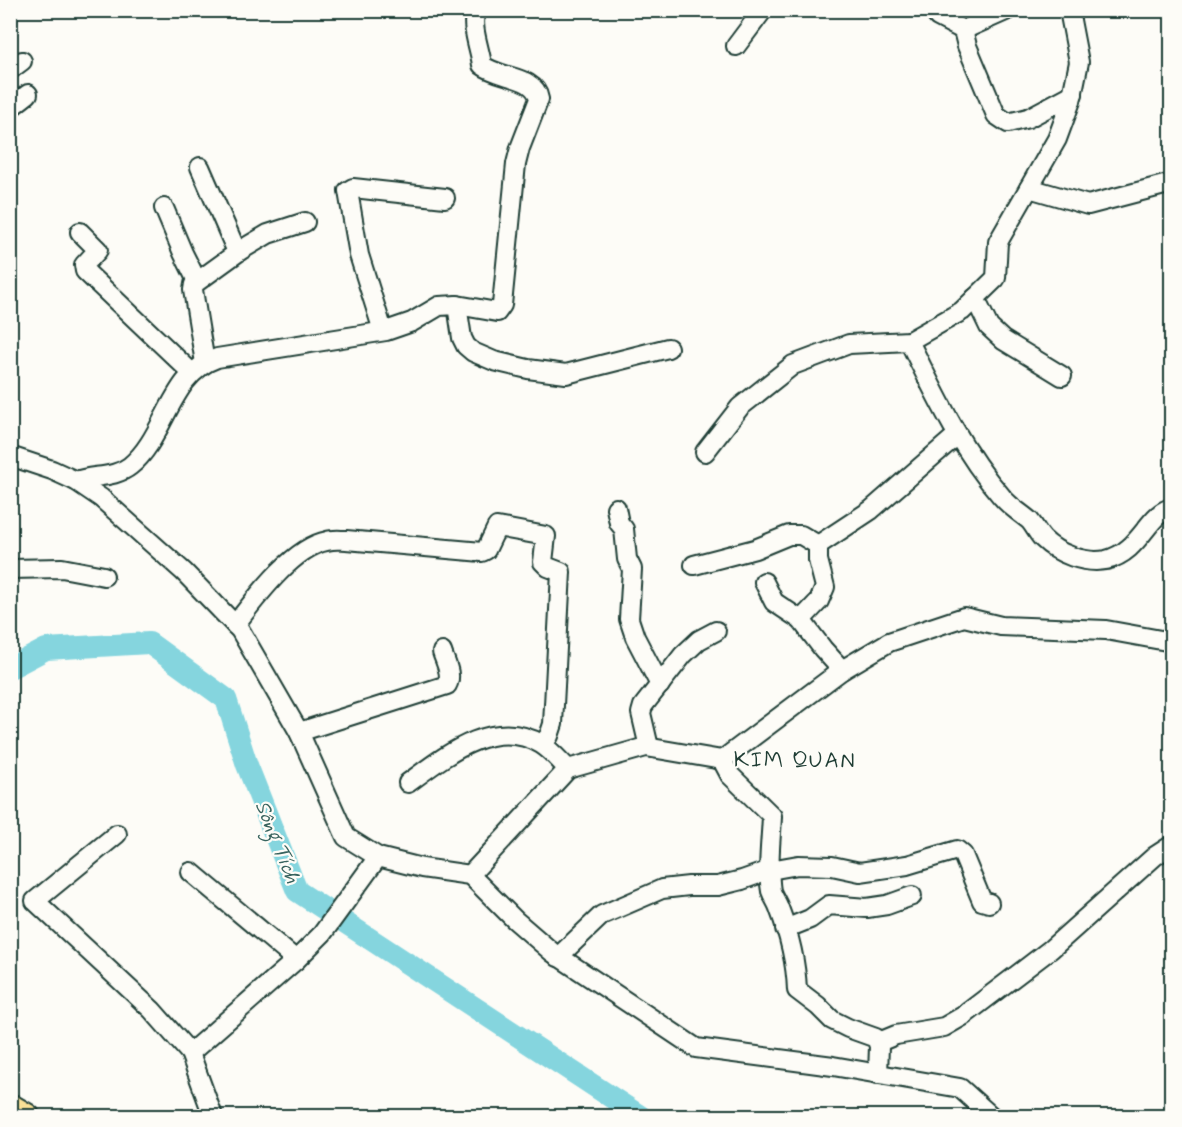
<svg xmlns="http://www.w3.org/2000/svg" width="1182" height="1127" font-family="Mynerve,sans-serif">
<style>
.lines{fill:none;stroke-linecap:round;stroke-linejoin:round}
.river{stroke:#85d5de;stroke-width:22}
.minor-casing{stroke:#1f3d34;stroke-width:22}
.major-casing{stroke:#1f3d34;stroke-width:28}
.minor{stroke:#fdfcf7;stroke-width:18}
.major{stroke:#f9e096;stroke-width:24}
.labels{text-anchor:middle;dominant-baseline:central;stroke-width:4.5;stroke-linejoin:round;paint-order:stroke}
.water-label{font-size:21px;font-style:italic;fill:#38635e;stroke:#fdfcf7}
.quarter-label{font-size:22px;letter-spacing:1.5px;fill:#1f3d34;stroke:#fdfcf7}
</style>
<rect width="100%" height="100%" fill="#fdfcf7"/>
<filter id="ink" filterUnits="userSpaceOnUse"><feTurbulence type="fractalNoise" baseFrequency=".0167" numOctaves="2"/><feDisplacementMap in="SourceGraphic" scale="12" xChannelSelector="R" yChannelSelector="G"/><feConvolveMatrix kernelMatrix="1 2 1 2 8 2 1 2 1" color-interpolation-filters="sRGB"/></filter>
<g filter="url(#ink)">
<g class="lines">
<polyline class="river" points="10,668 46,649 149,643 226,699 247,765 297,891 640,1116"/>
<defs>
<g id="minor">
<polyline points="933,10 938,17 963,30"/>
<polyline points="963,30 967,46 996,115 1008,123 1028,118 1073,94"/>
<polyline points="963,30 1008,10"/>
<polyline points="736,46 763,10"/>
<polyline points="10,70 22,61"/>
<polyline points="10,108 28,94"/>
<polyline points="200,167 237,252"/>
<polyline points="1029,188 1057,139 1071,101 1079,62 1069,10"/>
<polyline points="164,208 183,253 197,281"/>
<polyline points="80,232 98,250 84,265 85,271 192,373"/>
<polyline points="975,298 989,327 1003,340 1062,376"/>
<path d="M457,305L497,312L502,305L516,164L520,148L539,99C535,75 500,79 482,65C480,48 470,27 476,10"/>
<polyline points="383,331 359,255 348,191 353,188 445,198"/>
<path d="M909,341C936,396 962,451 1002,497C1010,507 1021,513 1030,521C1035,527 1038,534 1043,539C1058,554 1085,564 1106,560C1141,552 1148,512 1172,508"/>
<polyline points="205,363 193,290 194,284 241,250 268,234 305,222"/>
<polyline points="705,452 740,407 793,365 849,344 909,341 962,311 996,278 998,242 1029,188 1088,205 1172,183"/>
<polyline points="10,456 52,470 76,481 101,498 184,572 240,630 299,732 346,837 378,857 422,868 470,875 515,920 552,952 696,1048 833,1066 960,1088 991,1116"/>
<path d="M76,481C93,475 115,478 130,466C166,437 170,374 217,358L386,331L412,322L439,306L457,305L462,338L466,346L473,352L494,361L528,369L566,374L668,348"/>
<polyline points="616,508 619,523 624,529 627,559 632,569 629,619 635,637 660,685"/>
<polyline points="694,565 755,549 789,535 801,535 818,545"/>
<polyline points="10,569 62,568 104,576"/>
<polyline points="764,582 774,602 801,620"/>
<path d="M235,625C255,599 293,547 327,541C333,539 340,540 346,540L482,552L486,550L497,527L546,536L543,562L548,567L561,572L553,724L549,736L542,744"/>
<polyline points="842,670 823,649 801,620 819,601 825,587 818,560 818,545 871,510 957,435"/>
<path d="M299,732L447,685C453,675 445,662 442,652"/>
<polyline points="649,747 641,713 643,706 683,655 699,640 716,631"/>
<path d="M722,760L730,775L772,816C771,841 767,868 771,891C773,897 777,902 779,908C789,934 796,963 797,990L818,1006L832,1020L848,1028L876,1038L879,1046L878,1074"/>
<path d="M408,783C445,756 493,716 541,744C551,750 560,761 568,769"/>
<polyline points="117,834 35,901 152,1010 190,1053 213,1116"/>
<polyline points="191,872 296,960"/>
<polyline points="470,875 568,769 646,747 722,760 842,670 889,642 964,617 1001,626 1106,630 1172,642"/>
<polyline points="785,929 810,919 829,905 867,908 887,905 912,896"/>
<polyline points="558,957 602,915 662,889 689,886 718,886 742,880 770,870 798,865 832,866 860,872 907,865 957,850 963,855 982,901 989,903"/>
<polyline points="879,1042 896,1035 944,1027 963,1016 1051,949 1155,856 1172,845"/>
<polyline points="190,1053 296,960 322,934 378,857"/>
</g>
<polyline id="major" points="10,1106 27,1116"/>
</defs>
<use href="#minor" class="minor-casing"/>
<use href="#major" class="major-casing"/>
<use href="#minor" class="minor"/>
<use href="#major" class="major"/>
</g>
</g>
<g class="labels">
<g class="water-label">
<text transform="translate(277 842) rotate(68)">Sông Tích</text>
</g>
<g class="quarter-label">
<text x="795" y="761">KIM QUAN</text>
</g>
</g>
<rect width="1182" height="1127" fill="none" stroke="#fdfcf7" stroke-width="36"/>
<rect x="18" y="18" width="1146" height="1091" fill="none" stroke="#1f3d34" stroke-width="2" filter="url(#ink)"/>
</svg>
